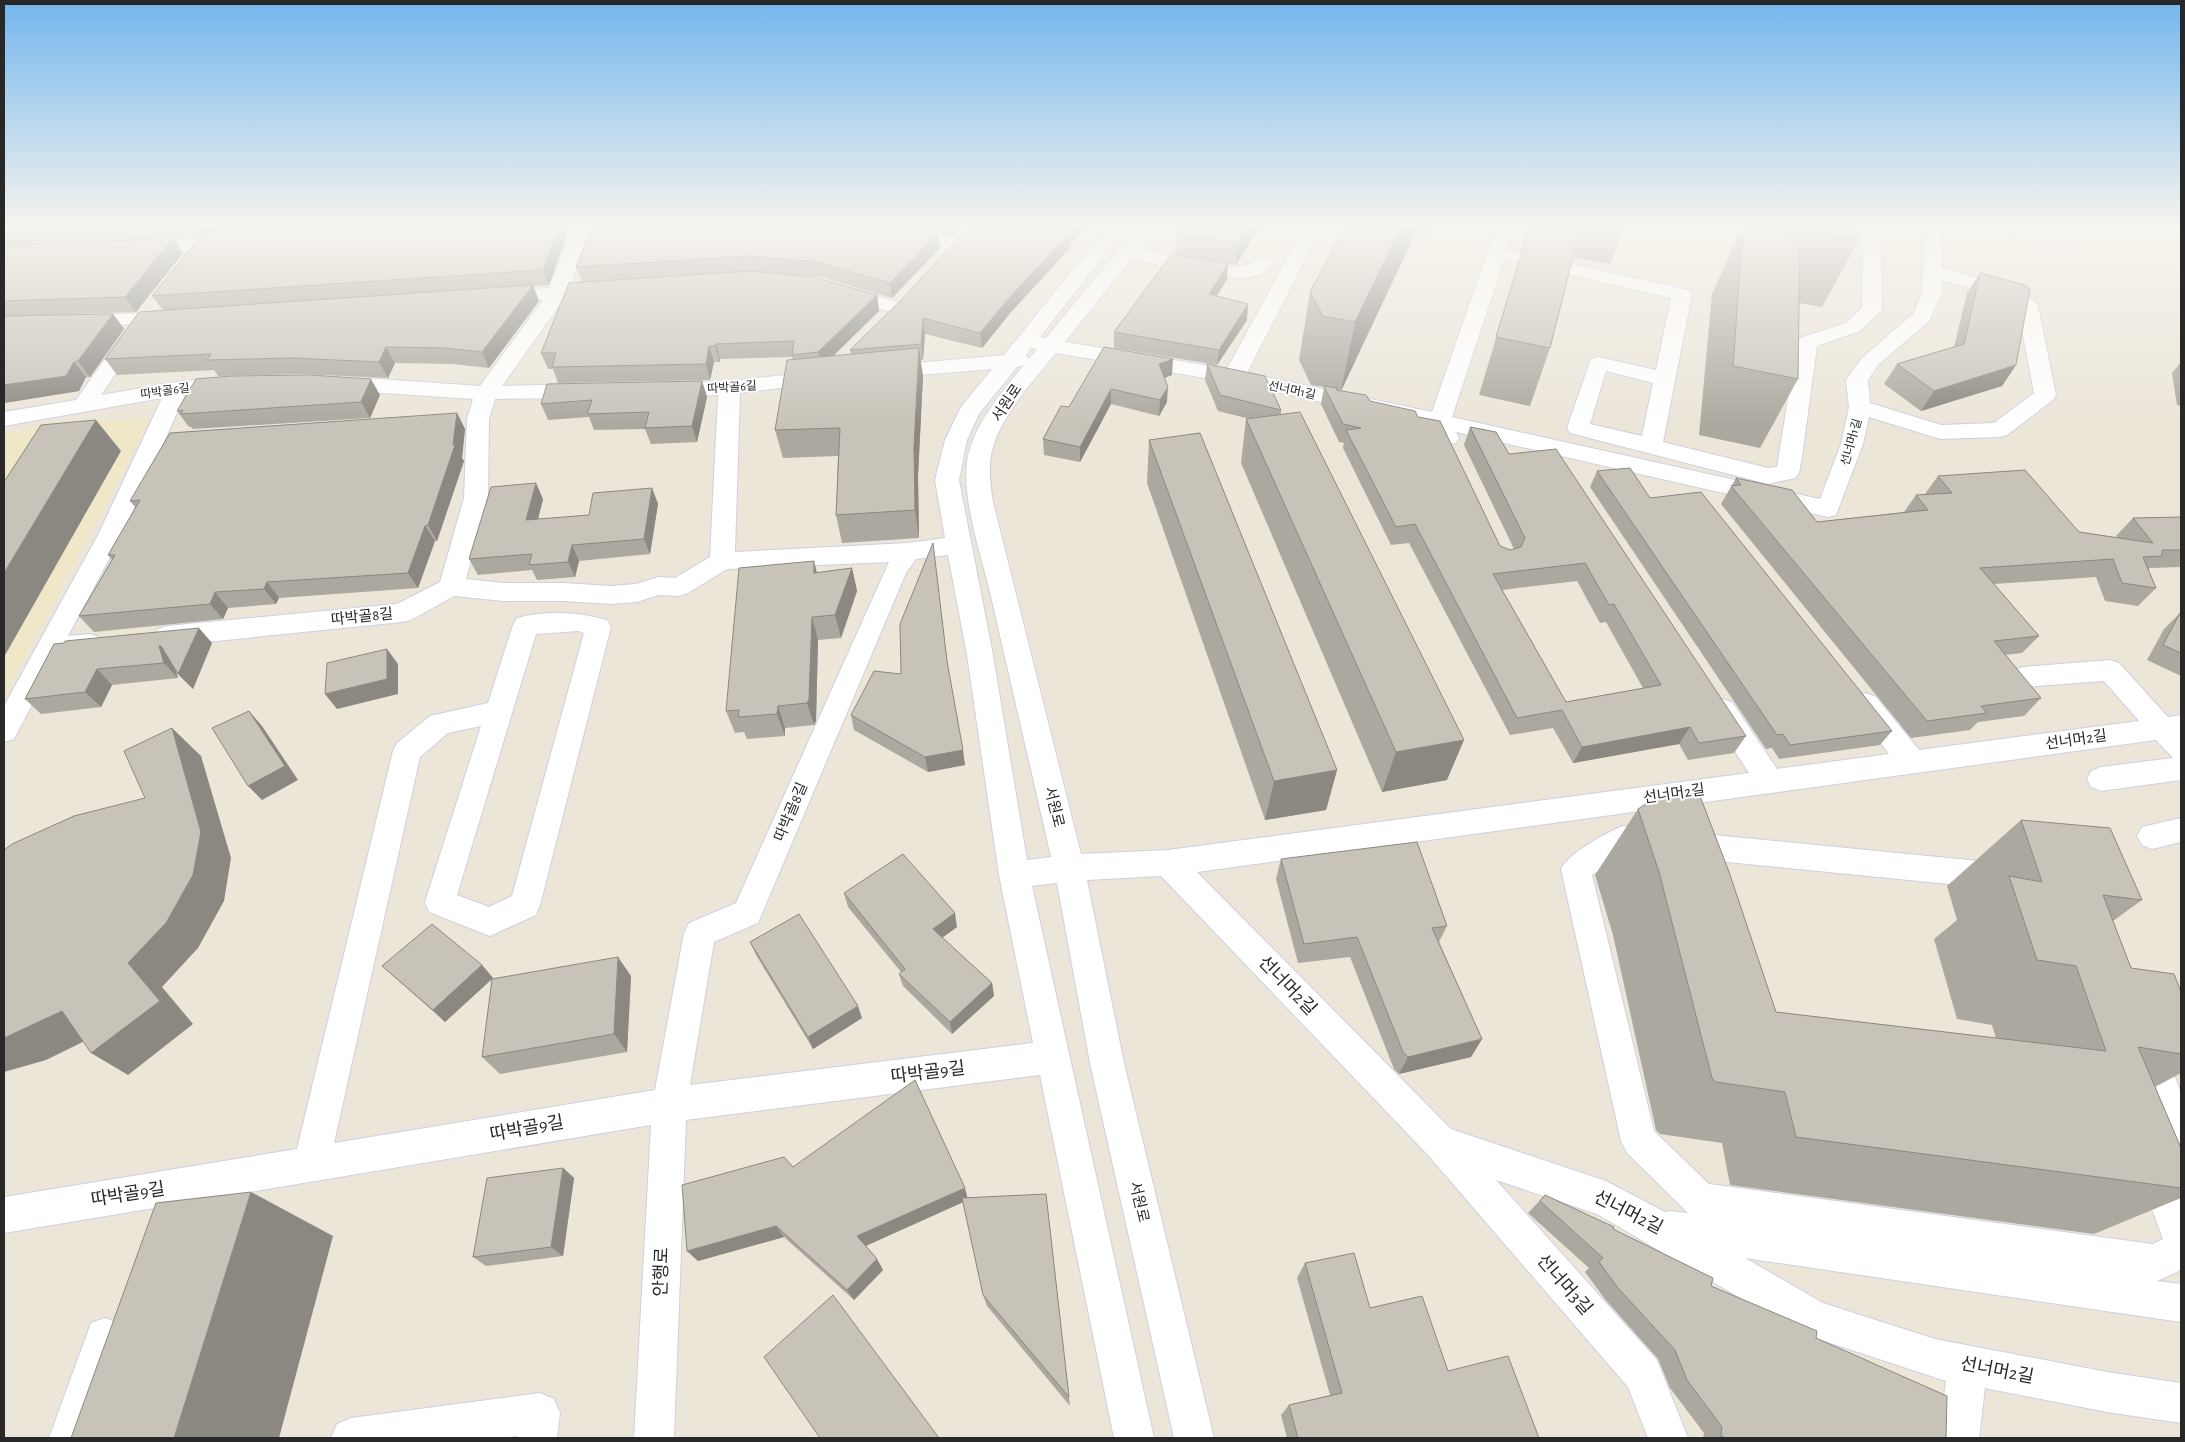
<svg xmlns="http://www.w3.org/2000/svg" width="2185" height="1442" font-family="'Alegreya Sans','Noto Sans KR',sans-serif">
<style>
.education{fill:#efe7c7}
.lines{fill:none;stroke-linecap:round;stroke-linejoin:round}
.minor-casing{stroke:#cecfe2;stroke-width:2}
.minor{fill:#fff;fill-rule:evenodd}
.wall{fill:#aba89f;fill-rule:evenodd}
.shaded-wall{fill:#8b8882}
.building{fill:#c7c3b9;stroke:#8b8882;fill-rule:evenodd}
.labels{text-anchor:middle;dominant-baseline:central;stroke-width:4;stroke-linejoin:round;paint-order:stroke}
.far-street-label{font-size:12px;fill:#282828;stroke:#fff}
.street-label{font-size:15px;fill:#282828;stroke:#fff}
.near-street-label{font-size:18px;fill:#282828;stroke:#fff}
</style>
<rect width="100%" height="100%" fill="#ece6d9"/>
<polygon class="education" points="152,418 4,696 4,434 61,424"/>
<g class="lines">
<defs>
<g id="minor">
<polygon points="242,225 269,225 267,229 202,251 143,254 136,252 134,248 136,244 143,242 200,239"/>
<path d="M573,225H591L570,286L601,284L608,286L611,290L608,294L564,299L502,386L582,384L590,386L593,391L590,396L582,398L495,399L489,419L488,498L466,579L504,583H564L611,586L636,584L658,577L675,578L710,557L718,395L667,397L659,395L656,390L659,385L667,383L729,381L821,371L829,372L832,377L829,382L821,383L740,393L735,552L908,543L945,538L935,480L945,440L961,407L992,369L884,378L877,377L873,372L877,367L884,366L1004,355L1109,225H1128L1040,337L1046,338L1139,225H1158L1140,248C1171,255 1203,266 1235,267C1250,268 1256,254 1271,258L1274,262C1271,266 1267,271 1263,273C1234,288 1164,265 1132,258L1065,342L1227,369L1305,225H1323L1247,373L1432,412L1497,225H1515L1507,250L1689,290L1692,294L1663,442L1768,468L1777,467L1797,342L1800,338L1846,323L1862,308L1863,225H1881L1882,310L1860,331L1817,346L1802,457L1799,473L1795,478L1768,484L1570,433L1567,428L1591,359L1598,357L1656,370L1671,298L1504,260L1452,417L1820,499L1841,444L1849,407L1846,380L1863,357L1914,313L1922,291L1925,225H1943L1942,268L2018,290L2035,302L2038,306L2056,395L2053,400L2007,435L1999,437L1940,439L1869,417L1863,444L1836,515L1828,517L1456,432L1459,438L1456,443L1448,445L1440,443L1431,426L1234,383L1056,353C1032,383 993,423 990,463C989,476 991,489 993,502L1081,854L1168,850L1749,773L1708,710L1712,702L1722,699L1732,702L1777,769L1889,754L1852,704L1856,697L1866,693L1876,697L1919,750L2139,721L2104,681L2023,687L2014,684L2010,677L2014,670L2023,667L2110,660L2119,663L2168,717L2181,715V780L2101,791L2091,787L2087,779L2091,771L2101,767L2173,758L2156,740L1197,872L1451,1129L1606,1181L1665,1212L1669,1211L1688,1213L1627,1153L1621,1141L1561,869C1569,853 1605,833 1623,826L1999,863L2010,867L2014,876L2010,885L1999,889L1627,852L1592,875L1654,1131L1709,1184L2153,1244L2163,1239L2137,1169L2142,1156L2155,1151L2168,1156L2181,1191V1270L2157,1281L2181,1284V1322L1745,1258L1823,1303L1935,1339L2107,1372L2181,1383V1423L2107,1412L1985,1388L1979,1438H1939L1946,1381L1800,1333L1597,1214L1496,1180L1657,1360L1688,1438H1648L1628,1387L1428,1155L1161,876L1087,880L1124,1063L1214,1438H1174L1090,1063L1057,883L1032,886L1154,1438H1114L1040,1075L686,1120L674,1438H634L651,1125L4,1233V1197L297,1149L393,751L397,743L430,716L488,703L513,625L517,618C546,610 579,612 607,620L611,627L540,905L536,915L490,936L429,912L425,902L481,726L448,733L420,757L334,1143L655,1090L684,933L689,923L736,903L889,562L727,569L688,593L679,596L659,595L637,602L611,604L564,601H504L454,596L411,620L402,622L167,646L158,643L154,636L158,629L167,626L397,604L440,582L464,498L467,419L473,399L337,390L329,388L326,383L329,378L337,376L480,386L543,300L500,303L493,301L490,297L493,293L500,291L549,288ZM1942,280L2004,298L2018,308L2034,393L1994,423L1941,425L1870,403L1868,380L1878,365L1930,320L1942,291ZM1031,348L1037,349L1029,359L1026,355ZM1024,365C1002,392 972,426 967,462C962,499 981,555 990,592C1010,680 1031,769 1051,857L1027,860L993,655L959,480L967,440L979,414L1017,367ZM1606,371L1653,383L1642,436L1590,424ZM948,555L967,655L999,875L1033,1043L690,1085L714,942L758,923L906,573L916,559ZM578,631L584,633L512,896L489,907L457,895L536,634Z"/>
<polygon points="880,225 908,225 962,241 964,245 962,249 955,251 882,229"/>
<path d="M1994,225H2019L2054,230L2051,225H2071L2080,235L2078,239C2059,244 2005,242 1994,225Z"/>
<polygon points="843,286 904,304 907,308 904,312 897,314 836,296 833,292 836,288"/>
<polygon points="170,312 177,314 180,318 177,322 4,330 4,318"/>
<polygon points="132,329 139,331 142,335 101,395 177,382 227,377 235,379 238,384 235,389 185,395 123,533 68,636 90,634 99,637 103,644 99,651 57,657 14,739 4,742 4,706 99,533 162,398 4,426 4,412 76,400 125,331"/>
<polygon points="2181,818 2181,842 2152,849 2142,845 2137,836 2142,827"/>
<polygon points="2148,1032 2160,1037 2181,1093 2181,1157 2169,1151 2131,1048 2136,1037"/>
<polygon points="105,1318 119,1323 124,1337 89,1438 49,1438 91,1323"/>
<polygon points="540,1393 554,1399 560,1413 557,1438 517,1438 517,1436 501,1438 331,1438 337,1424 351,1418"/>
</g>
</defs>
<use href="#minor" class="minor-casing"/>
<use href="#minor" class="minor"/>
</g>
<g class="wall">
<polygon points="4,225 387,225 398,228 567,235 549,285 533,286 539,301 489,368 452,364 395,363 388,378 303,374 218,376 214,370 117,375 105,359 163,310 152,296 199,237 173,238 183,253 136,312 43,315 113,314 124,329 90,377 86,377 79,391 4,403"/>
<polygon points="396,225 456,225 405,227"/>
<polygon points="593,225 940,248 892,298 820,277 751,271 877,295 879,311 833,356 851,355 850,350 1071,244 1071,247 1011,312 982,348 925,334 923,360 920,360 923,376 918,476 919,538 842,543 836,515 838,456 783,458 775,430 793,360 792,357 720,359 720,362 714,362 710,380 558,383 553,369 548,369 541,353 582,282 576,267"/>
<polygon points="914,225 962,225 951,236"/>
<polygon points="1261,225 1236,265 1228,264 1227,279 1217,296 1247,320 1217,365 1114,348 1114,332 1175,254 1176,232"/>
<path d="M1346,225H1432L1428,235L1416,232L1341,391L1337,390L1418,417L1500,546L1510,550L1514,549L1464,445L1470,427L1509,454L1746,736L1734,753L1688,760L1679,744L1573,763L1553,728L1510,735L1409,543L1391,545L1343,448L1344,443L1339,442L1321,404L1324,387L1311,385L1299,360L1310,292ZM1577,581L1600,623L1606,622L1643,688L1566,702L1502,590Z"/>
<polygon points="1530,225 1625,225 1610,264 1573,257 1550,348 1530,406 1479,395"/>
<polygon points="1770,225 1858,225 1859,240 1822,307 1799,303 1798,379 1760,448 1699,435 1712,294 1743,226 1770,231"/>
<polygon points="1980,273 2016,365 2002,386 1921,411 1884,384 1897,364 1954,347 1967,293"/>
<polygon points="1104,347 1172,375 1165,378 1167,402 1159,416 1111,404 1080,462 1044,455 1043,439 1069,407"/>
<polygon points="2181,362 2181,406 2177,405 2172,373"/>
<polygon points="1207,364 1281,410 1281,415 1447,780 1382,792 1241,463 1246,419 1250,419 1218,411 1205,380"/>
<polygon points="702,381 707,397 697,442 651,444 645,429 594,430 589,417 548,420 541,404"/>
<polygon points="380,395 370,418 193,429 190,426 189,427 177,411"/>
<polygon points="457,413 465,429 462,458 464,461 437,541 435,541 418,588 279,598 276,604 228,608 223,619 94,632 79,616 112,560 108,555 136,508 130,501"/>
<polygon points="1149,440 1337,770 1326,810 1265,820 1147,483"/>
<polygon points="1597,471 1650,498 1892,731 1880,745 1779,759 1772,748 1766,749 1590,487"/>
<polygon points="1938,476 2079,532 2118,538 2116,536 2133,518 2181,517 2181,567 2150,568 2148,570 2156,588 2138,606 2105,601 2096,577 1994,584 2039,636 2022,653 2005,655 2041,698 2024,716 1978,722 1970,730 1911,738 1721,504 1736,478 1817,522 1904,512 1916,495 1926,495 1925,494"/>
<polygon points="652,488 658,504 650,554 579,561 575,577 537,580 532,570 478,575 469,559 543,499 538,519 589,515"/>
<polygon points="933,543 948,668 965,765 928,772 854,730 851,715 901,674"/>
<polygon points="852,568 857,591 841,638 818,640 816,721 814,725 785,728 785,736 747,739 744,732 735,733 726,711 817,573"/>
<polygon points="2180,613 2181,614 2181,676 2147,660 2164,629"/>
<polygon points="212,643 193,689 178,674 175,669 178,678 112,685 101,707 41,714 25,699 54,644"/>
<polygon points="1638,809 1776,1012 1996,1038 1992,1025 1957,1019 1934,939 1957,920 1947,886 2021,820 2142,900 2113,921 2131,968 2181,992 2181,1073 2155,1087 2181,1148 2181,1198 2094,1234 1730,1185 1722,1143 1660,1134 1656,1130 1613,935 1595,875"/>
<polygon points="1281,859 1447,926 1439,942 1482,1039 1471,1057 1399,1074 1394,1069 1350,957 1298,963 1276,879"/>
<polygon points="844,893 957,927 942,938 992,983 994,996 952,1034 903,986 899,974 901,972 848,907"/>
<polygon points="750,942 862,1018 813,1049 756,955"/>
<polygon points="482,965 493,978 631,976 627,1052 500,1074 482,1057 492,979 445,1022 382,966"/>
<polygon points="793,1167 967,1198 1046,1194 1070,1406 987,1306 983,1295 963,1202 866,1246 877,1259 883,1270 854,1300 784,1237 698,1261 687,1251"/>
<polygon points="563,1168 574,1178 563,1256 486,1266 473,1257"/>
<polygon points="1545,1195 1613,1229 1711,1286 1816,1338 1946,1438 1703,1438 1704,1433 1670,1388 1658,1359 1604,1298 1585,1272 1589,1268 1528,1213"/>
<polygon points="1305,1263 1370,1308 1448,1371 1539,1438 1287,1438 1281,1415 1289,1405 1330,1395 1297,1278"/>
</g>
<g class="shaded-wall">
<polygon points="192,225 236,225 200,237"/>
<polygon points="560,225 564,225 567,235 549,285 543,270"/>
<polygon points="950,225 962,225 951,236"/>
<polygon points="1075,225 1088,225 1071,244 1071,247 1011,312 982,348 980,333 1010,297"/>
<polygon points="1249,225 1261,225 1236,265 1238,243"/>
<polygon points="1402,225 1418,225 1416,232 1341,391 1355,322"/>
<polygon points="938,233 940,248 892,298 890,283"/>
<polygon points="173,238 183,253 136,312 125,297"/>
<polygon points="1228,264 1227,279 1208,310 1209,294"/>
<polygon points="533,285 539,301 489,368 482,352"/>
<polygon points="877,295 879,311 821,368 818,352"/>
<polygon points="1248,304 1247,320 1217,365 1219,350"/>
<polygon points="113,314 124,329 90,377 78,361"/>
<polygon points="923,318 925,334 923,360 921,344"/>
<polygon points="716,344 720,359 720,362 715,346"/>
<polygon points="709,346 714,362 710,380 706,364"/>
<polygon points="386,347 395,363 388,378 379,362"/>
<polygon points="919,348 923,376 918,476 919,538 915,510 914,448"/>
<polygon points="1173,359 1172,375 1158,380 1159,364"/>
<polygon points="74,362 86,377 79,391 4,403 4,385"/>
<polygon points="2016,365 2002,386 1921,411 1934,391"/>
<polygon points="371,379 380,395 370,418 361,402"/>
<polygon points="702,381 707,397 697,442 692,426"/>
<polygon points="1168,387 1167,402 1159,416 1160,400"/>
<polygon points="1111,389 1111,404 1080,462 1080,447"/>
<polygon points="457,413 465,429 462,458 464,461 437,541 428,525 453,445"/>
<polygon points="96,420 121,451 4,657 4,573"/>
<polygon points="536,483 543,499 534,535 526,520"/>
<polygon points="652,488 658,504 650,554 644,539"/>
<polygon points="425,526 435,541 418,588 408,573"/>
<polygon points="572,545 579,561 575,577 568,562"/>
<polygon points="814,561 820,585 814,573"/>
<polygon points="852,568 857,591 841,638 835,615"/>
<polygon points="267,582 279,598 276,604 264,589"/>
<polygon points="215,592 228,608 223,619 210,604"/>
<polygon points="812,617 818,640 816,721 814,725 807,703"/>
<polygon points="199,628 212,643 193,689 178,674"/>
<polygon points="159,646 161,646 173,662 178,678 164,663"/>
<polygon points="387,649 398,664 398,694 337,709 325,694"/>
<polygon points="97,669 112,685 101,707 85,692"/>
<polygon points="778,706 785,728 785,736 777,714"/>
<polygon points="249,711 262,726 298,780 262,800 248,786"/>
<polygon points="1690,727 1679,744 1573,763 1582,747"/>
<polygon points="172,728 201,756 231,858 224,901 198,948 162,987 193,1024 128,1075 91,1053 128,963"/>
<polygon points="1464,740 1447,780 1382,792 1396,752"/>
<polygon points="963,750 965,765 928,772 925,757"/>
<polygon points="1337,770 1326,810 1265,820 1274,781"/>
<polygon points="955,913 957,927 936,942 933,929"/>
<polygon points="618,957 631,976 627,1052 614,1034"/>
<polygon points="482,965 493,978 445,1022 433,1010"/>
<polygon points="992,983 994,996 952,1034 950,1022"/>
<polygon points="858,1006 862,1018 813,1049 808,1037"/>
<polygon points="62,1011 99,1034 46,1060 4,1072 4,1038"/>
<polygon points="1482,1039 1471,1057 1399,1074 1408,1057"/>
<polygon points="563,1168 574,1178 563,1256 551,1247"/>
<polygon points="965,1188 968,1200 863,1247 857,1236"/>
<polygon points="251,1192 333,1236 279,1438 174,1438"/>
<polygon points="776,1226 784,1237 698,1261 687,1251"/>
<polygon points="877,1259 883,1270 854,1300 847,1290"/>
</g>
<g class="building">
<polygon points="4,225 127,225 4,231"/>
<polygon points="232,225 386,225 398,228 458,225 560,225 543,270 152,296 201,236"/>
<polygon points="593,225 911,225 938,233 890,283 816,262 750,256 576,267"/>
<polygon points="971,225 1075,225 1069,231 1071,232 1010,297 980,333 923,318 921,344 850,350 903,298"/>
<polygon points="1181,225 1249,225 1238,243 1213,240 1176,232"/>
<polygon points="1346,225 1402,225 1355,322 1323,316 1310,292"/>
<polygon points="1530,225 1581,225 1550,348 1496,337"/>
<polygon points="1801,225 1858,225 1859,240 1801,229"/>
<polygon points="1743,226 1800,236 1798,379 1733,366"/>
<polygon points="173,238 125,297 4,301 4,246"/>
<polygon points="1172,254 1228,264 1209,294 1248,304 1219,350 1114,332"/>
<polygon points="750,271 813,277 877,295 818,352 792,355 794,341 716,344 715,346 709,346 706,364 552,367 556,353 541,353 569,283"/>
<polygon points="1980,273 2024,285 2030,289 2016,365 1934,391 1897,364 1964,344"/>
<polygon points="533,285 482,352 444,348 386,347 379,362 293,358 207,360 211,354 105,359 139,312"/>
<polygon points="113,314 78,361 74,362 66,376 4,385 4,316"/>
<polygon points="1104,347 1173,359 1159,364 1168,387 1160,400 1111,389 1080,447 1043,439 1061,406 1069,407"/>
<polygon points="919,348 914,448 915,510 836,515 840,428 775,430 787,360"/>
<polygon points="1207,364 1265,376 1281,410 1220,395"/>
<polygon points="311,375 371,379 361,402 181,414 183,410 177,411 196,379 232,376"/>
<polygon points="702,381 692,426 645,428 649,412 587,414 592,400 541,404 547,384"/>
<path d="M1324,386L1337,388L1336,390L1366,395L1370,401L1415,411L1418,417L1440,421L1500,546L1510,550L1521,547L1525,538L1470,427L1496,432L1509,454L1556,449L1746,736L1699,743L1690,727L1582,747L1562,710L1517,718L1415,524L1396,527L1346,430L1361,428L1343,424ZM1585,563L1609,605L1614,604L1661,685L1566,702L1493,574Z"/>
<polygon points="1300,412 1464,740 1396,752 1246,419"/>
<polygon points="457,413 453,445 455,445 428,525 425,526 408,573 267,582 264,589 215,592 210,604 79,616 115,555 108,555 140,500 130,501 170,433"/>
<polygon points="96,420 4,573 4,482 41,425"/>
<polygon points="1200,433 1337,770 1274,781 1149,440"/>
<polygon points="1630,468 1650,498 1701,492 1892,731 1790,745 1783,734 1777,735 1597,471"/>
<polygon points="2025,470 2079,532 2153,543 2133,518 2181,517 2181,550 2162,550 2162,556 2143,557 2156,588 2122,583 2113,559 1980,568 2039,636 1994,641 2041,698 1981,706 1987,713 1927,721 1731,486 1741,485 1736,478 1792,490 1817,522 1928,510 1916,495 1952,493 1938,476"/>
<polygon points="536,483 526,520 589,515 593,493 652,488 644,539 572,545 568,562 529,565 532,554 469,559 491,487"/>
<polygon points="933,543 947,661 963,750 925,757 851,715 874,671 901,674 900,624"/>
<polygon points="814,561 814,573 852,568 835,615 812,617 809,699 807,703 778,706 777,714 738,717 739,710 726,711 739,568"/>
<polygon points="2180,613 2181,614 2181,653 2163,645"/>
<polygon points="199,628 178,674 161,646 159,646 164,663 97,669 85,692 25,699 54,644 64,643 65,641"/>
<polygon points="387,649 387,679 325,694 327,663"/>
<polygon points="249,711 285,766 248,786 212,728"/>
<polygon points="172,728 201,832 193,875 166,923 128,963 160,1001 91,1053 62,1011 4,1038 4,850 12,844 74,816 145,798 124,751"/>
<polygon points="1658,796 1700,796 1729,872 1776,1012 2106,1051 2076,966 2037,960 2009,876 2042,882 2021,820 2110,828 2142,900 2103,895 2131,968 2174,974 2181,992 2181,1054 2138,1047 2181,1148 2181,1188 1796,1137 1785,1092 1716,1082 1712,1078 1659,872 1638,809"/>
<polygon points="1417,842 1447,926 1432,928 1482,1039 1408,1057 1403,1052 1357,937 1304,944 1281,859"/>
<polygon points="903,854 955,913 933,929 992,983 950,1022 899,974 905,969 844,893"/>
<polygon points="799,914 858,1006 808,1037 750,942"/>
<polygon points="432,924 482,965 433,1010 382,966"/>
<polygon points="618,957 614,1034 482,1057 492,979"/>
<polygon points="915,1080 965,1188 857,1236 877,1259 847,1290 776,1226 687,1251 682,1185 784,1157 793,1167"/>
<polygon points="563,1168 551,1247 473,1257 487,1178"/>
<polygon points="251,1192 174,1438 71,1438 156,1203"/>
<polygon points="1046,1194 1069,1397 983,1295 962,1198"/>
<polygon points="1545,1195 1614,1227 1613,1229 1713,1278 1711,1286 1817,1331 1816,1338 1947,1396 1946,1438 1726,1438 1721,1436 1722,1427 1687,1380 1675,1350 1618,1288 1599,1262 1603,1258 1540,1201"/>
<polygon points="1354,1253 1370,1308 1422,1296 1448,1371 1508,1356 1539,1438 1298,1438 1289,1405 1342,1393 1305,1263"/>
<polygon points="833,1295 939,1438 820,1438 764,1357"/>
</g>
<linearGradient id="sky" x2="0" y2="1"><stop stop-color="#73b6ed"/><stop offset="0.53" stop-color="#f6f4ee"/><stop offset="1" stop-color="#f6f4ee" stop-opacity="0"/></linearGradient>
<rect width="2185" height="427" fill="url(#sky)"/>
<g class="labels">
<g class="far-street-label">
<text transform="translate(732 387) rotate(-4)">따박골6길</text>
<text transform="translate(1292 390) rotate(12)">선너머1길</text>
<text transform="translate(165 391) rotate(-8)">따박골6길</text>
<text transform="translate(1851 442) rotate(-74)">선너머1길</text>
</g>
<g class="street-label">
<text transform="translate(1007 403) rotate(-56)">서원로</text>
<text transform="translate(362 617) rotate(-6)">따박골8길</text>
<text transform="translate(2076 740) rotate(-8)">선너머2길</text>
<text transform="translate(1674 794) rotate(-8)">선너머2길</text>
<text transform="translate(1054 807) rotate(76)">서원로</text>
<text transform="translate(791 812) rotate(-67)">따박골8길</text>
<text transform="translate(1139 1202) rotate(77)">서원로</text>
</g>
<g class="near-street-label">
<text transform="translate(1287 986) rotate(46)">선너머2길</text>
<text transform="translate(928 1073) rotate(-7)">따박골9길</text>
<text transform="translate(527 1129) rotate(-10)">따박골9길</text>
<text transform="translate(128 1195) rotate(-9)">따박골9길</text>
<text transform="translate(1628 1213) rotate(27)">선너머2길</text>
<text transform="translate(662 1272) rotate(-88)">안행로</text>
<text transform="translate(1564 1285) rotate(49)">선너머3길</text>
<text transform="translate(1997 1371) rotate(11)">선너머2길</text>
</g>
</g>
<rect width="2185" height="1442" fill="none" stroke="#282828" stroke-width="10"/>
</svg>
